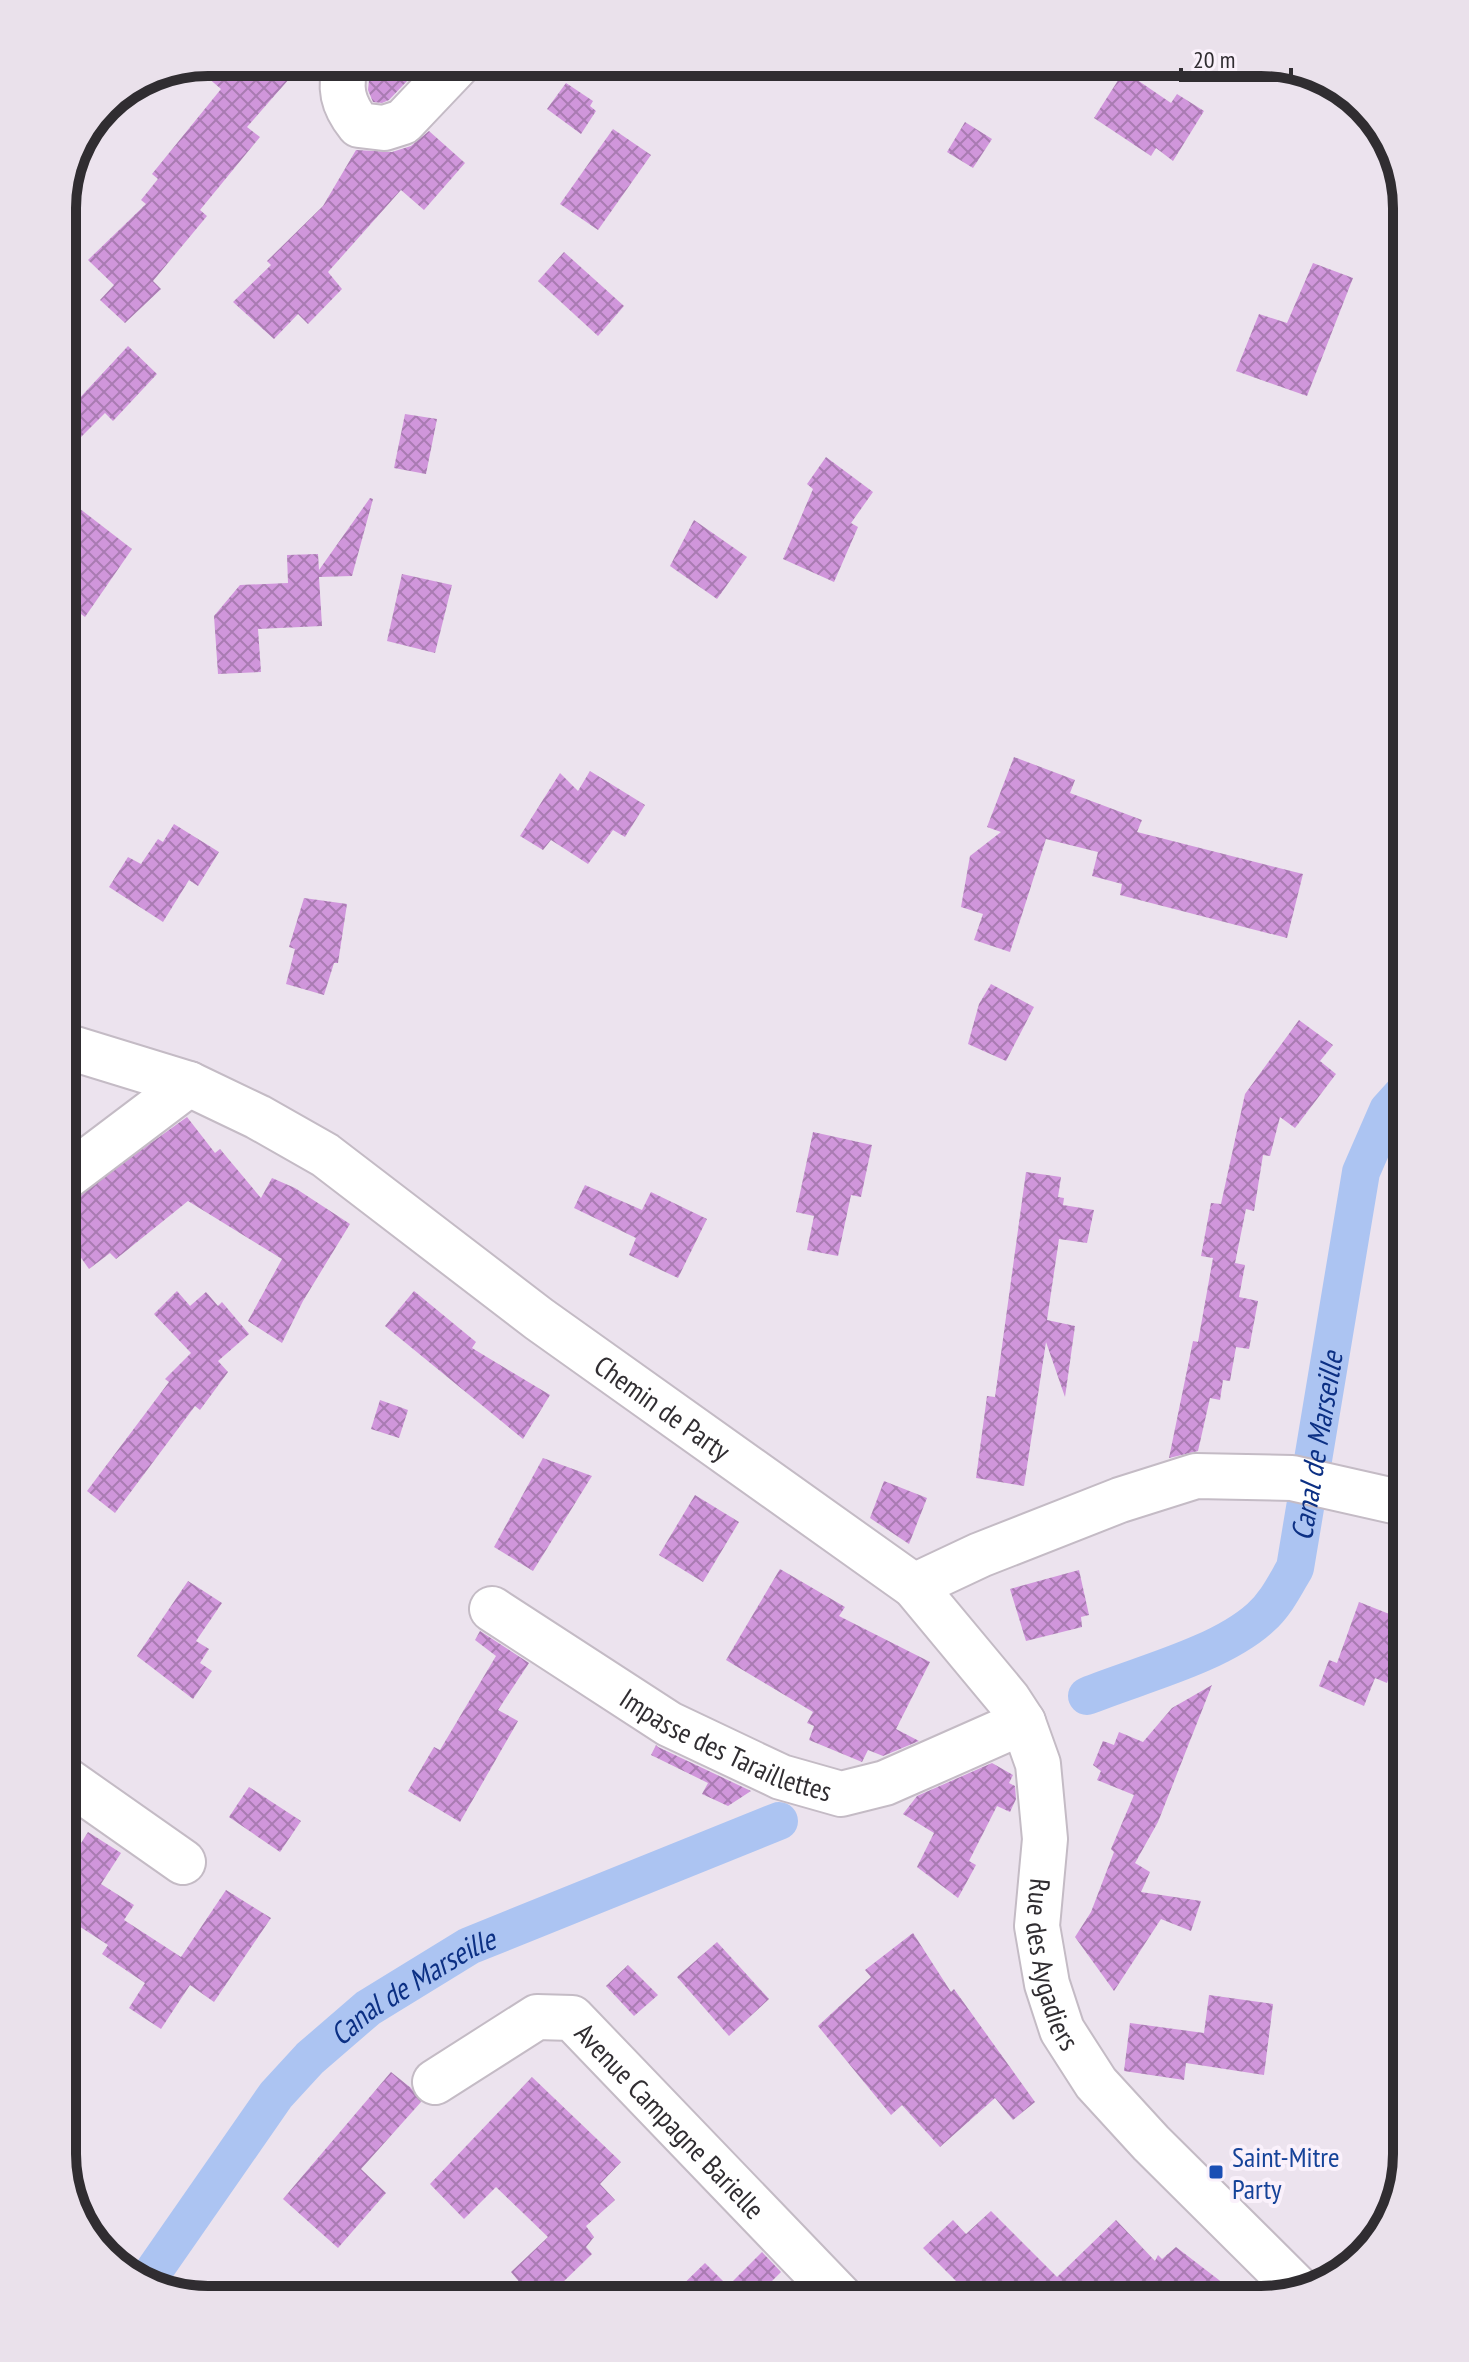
<svg xmlns="http://www.w3.org/2000/svg" width="1469" height="2362" font-family="'PT Sans Narrow',sans-serif">
<style>
.lines{fill:none;stroke-linecap:round;stroke-linejoin:round}
.canal{stroke:#acc4f2;stroke-width:38}
.building{fill:url(#building-cross-hatch)}
.minor-casing{stroke:#c4bbc5;stroke-width:48}
.minor{stroke:#fff;stroke-width:44}
.transit-dot{fill:#1a4fb4;stroke:#faf1fb;stroke-width:3}
.labels{text-anchor:middle;dominant-baseline:central;stroke-width:8;stroke-linejoin:round;paint-order:stroke}
.street-label{font-size:28px;fill:#302d31;stroke:#faf1fb}
.transit-label{font-size:28px;fill:#164399;stroke:#faf1fb;text-anchor:start}
.water-label{font-size:30px;font-style:italic;fill:#0c3084;stroke:#faf1fb}
.rim{fill:none;stroke:#302d31;stroke-width:10}
</style>
<defs>
<pattern id="building-cross-hatch" width="8" height="8" patternUnits="userSpaceOnUse" patternTransform="scale(2)"><rect width="8" height="8" fill="#d096db"/><path d="M0 0l8 8M0 8l8-8" fill="none" stroke="#a97bb2"/></pattern>
</defs>
<rect width="100%" height="100%" fill="#ece3ee"/>
<g class="lines">
<g class="canal">
<path id="s1" d="M1087,1696C1139,1675 1219,1655 1260,1618C1276,1604 1285,1585 1295,1568L1361,1172L1388,1110L1407,1089"/>
<path id="s2" d="M146,2282L276,2095L310,2058L368,2008L469,1946L779,1821"/>
</g>
</g>
<g class="building">
<polygon points="208,62 304,62 247,127 260,137 200,210 207,216 153,281 161,289 125,323 100,300 114,285 88,260 146,204 141,200 158,179 152,174 221,89 193,65"/>
<polygon points="371,62 425,62 389,100 382,103 373,102 368,90"/>
<polygon points="1124,71 1171,103 1177,94 1204,111 1173,161 1156,148 1151,156 1094,118"/>
<polygon points="566,83 593,101 590,106 596,111 581,134 547,109"/>
<polygon points="965,122 992,139 973,168 947,152"/>
<polygon points="613,129 651,155 598,230 560,204"/>
<polygon points="429,131 465,163 424,210 401,190 328,272 342,289 308,324 298,314 274,339 233,302 271,265 267,261 323,206 356,150 392,152 411,146"/>
<polygon points="564,252 624,306 598,336 538,281"/>
<polygon points="1313,263 1353,278 1307,396 1236,371 1259,314 1287,323"/>
<polygon points="128,346 157,374 113,421 105,413 62,456 62,417"/>
<polygon points="405,414 437,419 426,474 394,468"/>
<polygon points="826,457 873,492 851,523 858,527 834,582 783,559 813,489 807,484"/>
<polygon points="62,495 132,549 85,617 62,600"/>
<polygon points="370,498 373,499 352,576 319,577 322,626 258,629 261,672 218,674 214,616 240,585 288,583 287,555 318,554 319,570"/>
<polygon points="694,520 747,557 717,599 670,566"/>
<polygon points="402,574 452,585 435,653 387,641"/>
<polygon points="1014,757 1075,780 1070,793 1142,820 1137,832 1303,874 1287,938 1120,895 1122,884 1092,876 1098,852 1046,839 1010,952 974,940 983,914 961,907 970,856 1001,832 987,827"/>
<polygon points="590,771 645,805 625,837 613,830 588,864 551,840 543,850 520,836 560,773 578,791"/>
<polygon points="174,824 219,852 198,886 189,880 163,922 109,887 128,857 141,864 158,839 163,842"/>
<polygon points="304,898 347,904 338,963 334,963 324,995 286,984 295,949 289,947"/>
<polygon points="991,984 1034,1007 1006,1061 968,1044 979,1004"/>
<polygon points="1299,1020 1333,1045 1320,1061 1336,1074 1295,1128 1280,1117 1270,1156 1263,1155 1254,1211 1246,1209 1235,1263 1245,1265 1239,1297 1258,1301 1249,1349 1236,1347 1230,1381 1223,1380 1220,1400 1210,1398 1198,1451 1169,1458 1193,1341 1198,1342 1213,1258 1201,1256 1211,1203 1221,1204 1245,1094"/>
<polygon points="187,1117 215,1153 220,1149 261,1198 272,1178 295,1188 350,1224 303,1301 282,1343 248,1321 282,1259 188,1201 116,1259 110,1253 89,1269 62,1231 62,1207"/>
<polygon points="813,1132 872,1145 861,1197 851,1195 838,1256 807,1250 814,1216 796,1212"/>
<polygon points="1026,1172 1061,1177 1058,1197 1064,1198 1063,1205 1094,1210 1087,1243 1059,1239 1047,1320 1075,1326 1065,1397 1046,1342 1024,1486 976,1478 987,1396 995,1397"/>
<polygon points="585,1185 642,1210 651,1192 707,1219 678,1278 629,1255 636,1238 574,1208"/>
<polygon points="177,1291 190,1306 206,1292 218,1306 222,1302 249,1334 218,1361 228,1372 200,1410 195,1406 115,1513 87,1491 169,1382 165,1379 191,1353 154,1314"/>
<polygon points="414,1291 476,1342 472,1348 550,1395 523,1439 385,1326"/>
<polygon points="380,1400 408,1410 399,1438 371,1429"/>
<polygon points="543,1458 592,1476 533,1571 494,1547"/>
<polygon points="884,1481 927,1498 909,1544 870,1518"/>
<polygon points="695,1495 739,1522 703,1582 659,1555"/>
<polygon points="780,1569 845,1607 839,1616 930,1662 896,1729 919,1741 883,1756 868,1750 862,1762 809,1740 814,1726 807,1723 813,1712 726,1660"/>
<polygon points="1079,1570 1089,1615 1081,1617 1082,1627 1026,1641 1010,1589"/>
<polygon points="188,1581 222,1603 196,1641 209,1649 200,1663 212,1671 193,1699 137,1656"/>
<polygon points="1359,1602 1407,1621 1387,1683 1375,1678 1364,1706 1319,1686 1329,1660 1337,1663"/>
<polygon points="480,1631 529,1663 498,1710 518,1721 460,1822 408,1791 434,1747 440,1750 496,1656 475,1640"/>
<polygon points="1212,1685 1158,1822 1135,1863 1150,1872 1141,1892 1201,1901 1191,1931 1161,1919 1114,1991 1075,1937 1091,1912 1114,1852 1111,1849 1134,1795 1097,1780 1101,1771 1093,1765 1103,1741 1114,1745 1119,1732 1143,1742 1172,1708"/>
<polygon points="656,1745 658,1747 751,1791 728,1806 702,1794 708,1783 651,1755"/>
<polygon points="992,1763 1013,1775 1009,1783 1015,1786 1016,1799 1010,1812 997,1806 969,1861 976,1865 958,1898 917,1867 934,1833 903,1814 917,1796"/>
<polygon points="249,1787 301,1821 280,1852 229,1817"/>
<polygon points="88,1832 121,1853 101,1884 134,1905 124,1920 181,1957 226,1890 271,1918 214,2002 190,1985 161,2029 129,2008 145,1983 102,1954 108,1945 62,1915 62,1838 78,1848"/>
<polygon points="913,1933 951,1992 954,1989 1035,2102 1013,2120 995,2098 940,2147 902,2105 891,2115 818,2026 871,1977 865,1970"/>
<polygon points="717,1942 769,1999 729,2036 677,1977"/>
<polygon points="628,1965 658,1995 634,2016 606,1986"/>
<polygon points="1209,1995 1273,2004 1264,2075 1186,2063 1184,2080 1124,2071 1130,2023 1204,2033"/>
<polygon points="391,2072 411,2088 421,2102 361,2169 386,2193 338,2248 283,2199"/>
<polygon points="532,2077 621,2162 600,2184 615,2200 586,2226 594,2237 586,2247 592,2254 560,2285 576,2300 504,2300 521,2284 511,2272 548,2237 496,2187 464,2219 430,2184"/>
<polygon points="991,2211 1057,2277 1116,2220 1155,2261 1158,2255 1162,2259 1176,2247 1245,2300 975,2300 923,2248 953,2220 966,2234"/>
<polygon points="762,2252 781,2272 753,2300 667,2300 705,2263 728,2286"/>
</g>
<g class="lines">
<defs>
<g id="minor">
<path d="M347,62C338,87 343,105 359,125L384,128L403,122L460,62"/>
<path id="s3" d="M62,1045L189,1084L258,1117L325,1155L539,1319L914,1586L1008,1699L1023,1722L1038,1764L1045,1839L1037,1926L1047,1984L1062,2030L1096,2083L1151,2143L1300,2291"/>
<polyline points="62,1180 189,1084"/>
<polyline points="914,1586 980,1555 1120,1500 1196,1476 1292,1478 1407,1504"/>
<path id="s4" d="M492,1609L669,1724L781,1777L841,1794L885,1783L1023,1722"/>
<polyline points="62,1777 183,1862"/>
<path id="s5" d="M435,2082L537,2017L572,2018L843,2300"/>
</g>
</defs>
<use href="#minor" class="minor-casing"/>
<use href="#minor" class="minor"/>
</g>
<rect class="transit-dot" x="1208" y="2164" width="16" height="16" rx="4"/>
<g class="labels">
<g class="street-label">
<text stroke="none"><textPath href="#s3" startOffset="708">Chemin de Party</textPath></text>
<text stroke="none"><textPath href="#s4" startOffset="272">Impasse des Taraillettes</textPath></text>
<text stroke="none"><textPath href="#s3" startOffset="1438">Rue des Aygadiers</textPath></text>
<text stroke="none"><textPath href="#s5" startOffset="298">Avenue Campagne Barielle</textPath></text>
</g>
<g class="transit-label">
<text x="1232" y="2156">Saint-Mitre<tspan x="1232" dy="32">Party</tspan></text>
</g>
<g class="water-label">
<text stroke="none"><textPath href="#s1" startOffset="376">Canal de Marseille</textPath></text>
<text stroke="none"><textPath href="#s2" startOffset="404">Canal de Marseille</textPath></text>
</g>
</g>
<path d="M0 0H1469V2362H0ZM208 76H1261A132 132 0 0 1 1393 208V2154A132 132 0 0 1 1261 2286H208A132 132 0 0 1 76 2154V208A132 132 0 0 1 208 76Z" fill="#eae1eb" fill-rule="evenodd"/>
<path class="rim" d="M208 76H1261A132 132 0 0 1 1393 208V2154A132 132 0 0 1 1261 2286H208A132 132 0 0 1 76 2154V208A132 132 0 0 1 208 76Z"/>
<path d="M1181 68v12h110v-12" fill="none" stroke="#302d31" stroke-width="4"/>
<text x="1193" y="68" font-size="24" fill="#302d31" stroke="#faf1fb" stroke-width="6" paint-order="stroke">20 m</text>
</svg>
